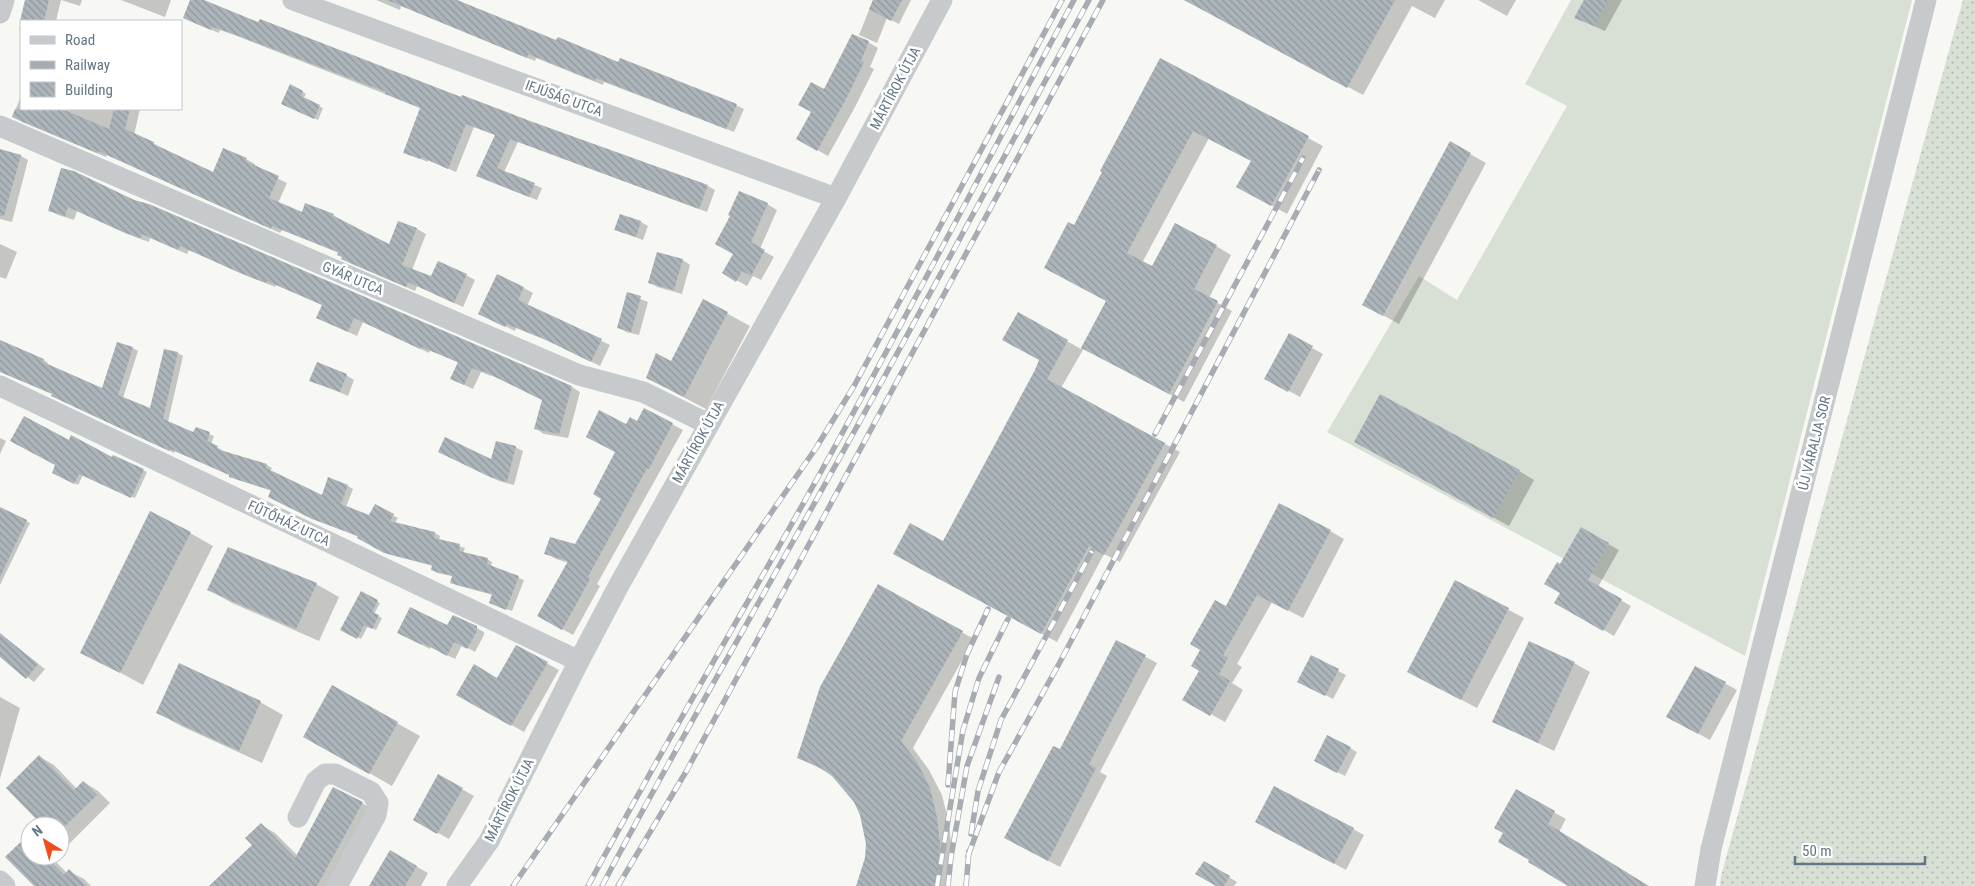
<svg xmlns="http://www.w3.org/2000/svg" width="1975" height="886" font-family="'Roboto Condensed',sans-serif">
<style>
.grass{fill:url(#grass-dots)}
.garden{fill:#d8dfd4}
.shadow{fill:#0003}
.building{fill:url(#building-back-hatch)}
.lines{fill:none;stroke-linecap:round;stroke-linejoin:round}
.minor{stroke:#c6cacd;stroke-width:21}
.rail-casing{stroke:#a6acb2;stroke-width:5.5}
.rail{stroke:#fff;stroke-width:4;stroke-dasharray:11;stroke-linecap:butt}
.labels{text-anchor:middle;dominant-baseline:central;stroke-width:5;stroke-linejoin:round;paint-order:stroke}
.street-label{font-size:14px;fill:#637686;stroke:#fff}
</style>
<defs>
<pattern id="grass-dots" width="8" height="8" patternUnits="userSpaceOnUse" patternTransform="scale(1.25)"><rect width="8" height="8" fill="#d8dfd4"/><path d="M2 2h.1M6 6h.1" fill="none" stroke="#b3b9b2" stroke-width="1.8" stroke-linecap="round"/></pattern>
<pattern id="building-back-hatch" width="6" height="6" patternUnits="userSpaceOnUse" patternTransform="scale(1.25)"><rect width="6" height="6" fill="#acb5ba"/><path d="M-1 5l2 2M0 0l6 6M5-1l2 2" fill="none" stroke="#90989d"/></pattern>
</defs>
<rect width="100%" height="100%" fill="#f7f7f3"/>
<polygon class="grass" points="1963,0 1975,0 1975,886 1720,886 1721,876"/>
<polygon class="garden" points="1571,0 1912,0 1745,656 1327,432 1419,276 1457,300 1567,106 1525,84"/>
<g class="shadow">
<polygon points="36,0 82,0 80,6 61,0 56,21 21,21 21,32 19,30 24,8"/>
<polygon points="121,0 171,0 165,17"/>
<polygon points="192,0 200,0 259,24 708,186 715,190 707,212 518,142 504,172 542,188 537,200 478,176 496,135 474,127 456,172 428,160 428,162 405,153 421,108 237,36 220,30 219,33 192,22 184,18"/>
<polygon points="376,0 454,0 557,42 736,105 744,109 734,132 604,82 603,85 536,58 535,61 401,6 400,10"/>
<polygon points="873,0 911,0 899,24 887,18 877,43 859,35"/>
<polygon points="1190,0 1445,0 1435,18 1412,6 1363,95 1205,10"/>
<polygon points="1478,0 1516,0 1507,16"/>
<polygon points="1585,0 1622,0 1605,31 1576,18"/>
<polygon points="868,42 878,48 870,67 874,69 855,107 828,156 798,139 824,91"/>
<polygon points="1161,60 1323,146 1287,214 1253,195 1252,161 1209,138 1142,263 1153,268 1216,246 1231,255 1209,298 1232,311 1184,402 1084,348 1061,388 1180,452 1120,562 1104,554 1057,642 909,563 943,543 1041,360 1018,314 1081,349 1107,301 1075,227"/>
<polygon points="303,92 306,94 303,99 323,108 318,120 285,105"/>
<polygon points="21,95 21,109 140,109 134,135 214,174 246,159 255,164 254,167 287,183 278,203 302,214 333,215 390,246 399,222 417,229 426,234 412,270 432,278 466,275 475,280 463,307 417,286 415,291 352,264 343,259 344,257 339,253 282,230 280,233 107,155 106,157 22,122 13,117"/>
<polygon points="0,150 21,156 28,160 12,222 0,219"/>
<polygon points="1470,154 1486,163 1399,324 1379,313"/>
<polygon points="62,169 572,387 580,392 568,438 544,434 536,429 544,400 491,375 491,376 481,372 473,389 452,379 459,363 430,350 429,353 363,322 357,336 318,318 323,305 276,285 275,287 250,277 189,250 187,254 150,238 149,242 135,237 77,211 74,220 58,215 50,210"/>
<polygon points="767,204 777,210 760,249 774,257 761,280 753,276 747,286 724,273"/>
<polygon points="641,222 648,226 643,240 616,230"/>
<polygon points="0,244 17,252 6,279 0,277"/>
<polygon points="683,260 690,265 682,294 657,287 650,282"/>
<polygon points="524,288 533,293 527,306 610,345 600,366 553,343 516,328 515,331 488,318"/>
<polygon points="628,294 648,302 639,335 626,332 618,327"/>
<polygon points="704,301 750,326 706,409 670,390"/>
<polygon points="1289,335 1323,354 1300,397 1265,378"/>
<polygon points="0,341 44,360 48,363 47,365 103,390 133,348 138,351 123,398 151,410 165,350 178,353 183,356 168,422 194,434 209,434 214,436 211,444 222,450 222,452 267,465 272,468 270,471 322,496 329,479 348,486 353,489 346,507 370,516 375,506 398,518 395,523 435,533 440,536 439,540 465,548 463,553 487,559 492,562 491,567 524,580 512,611 495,605 493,595 456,585 451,582 453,576 437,573 432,570 433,566 391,555 359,537 319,521 272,491 235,479 231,475 175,451 174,453 58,399 54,394 0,370"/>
<polygon points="346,375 354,380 348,396 311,380"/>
<polygon points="644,409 683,430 597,584 600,586 573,635 539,616 569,563 556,559 546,553 575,546 602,498 616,452 627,426 637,422"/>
<polygon points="0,438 6,441 0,454"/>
<polygon points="69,442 113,459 114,456 147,472 135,498 83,475 78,485 53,472"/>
<polygon points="515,447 523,451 514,485 499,481 439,452 491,461"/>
<polygon points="1371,451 1519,471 1534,480 1509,526"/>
<polygon points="0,508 30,523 0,585"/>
<polygon points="1581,529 1619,550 1598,587 1631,606 1614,636 1556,602 1561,592"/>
<polygon points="1330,531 1344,539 1303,618 1272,602 1237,664 1242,667 1232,683 1243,690 1225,722 1184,699 1201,670 1227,608"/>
<polygon points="190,533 213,546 143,685 82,652"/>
<polygon points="1456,582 1524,618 1477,708 1424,680"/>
<polygon points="316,584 339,597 319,641 232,603 209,590"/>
<polygon points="879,586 974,639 913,748 929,770 942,795 949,824 952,851 947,886 858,886 862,876 867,844 861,815 855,801 833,775 799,758"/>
<polygon points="361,593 380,603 374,614 382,618 376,630 368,626 361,639 342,629"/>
<polygon points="448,627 477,628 484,632 484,635 475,652 462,645 455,659 431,647 430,649 406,637"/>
<polygon points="0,634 45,669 34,682 0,656"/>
<polygon points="1117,642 1157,663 1100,772 1107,776 1060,867 1018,845 1060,751"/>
<polygon points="516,646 559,670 524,732 458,695 497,679"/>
<polygon points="1311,657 1346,675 1333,699 1306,685"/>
<polygon points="1574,663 1590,672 1554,751 1493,721"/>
<polygon points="1695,667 1737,690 1710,740 1668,717"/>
<polygon points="332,687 420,736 392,786 327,749"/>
<polygon points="0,697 20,708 0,779"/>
<polygon points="260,702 283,715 262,763 181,726 158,713"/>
<polygon points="1350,748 1357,752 1345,776 1323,765"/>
<polygon points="40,757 54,765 77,789 84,782 98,791 110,803 60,853 60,826 39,826 42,823"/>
<polygon points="439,776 474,796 449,839 414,820"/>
<polygon points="1516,791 1566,819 1559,832 1648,886 1570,886 1531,860"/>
<polygon points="362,803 376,811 335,886 211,886 254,845 261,825 275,833 298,856"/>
<polygon points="1268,828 1353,829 1364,835 1346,870"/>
<polygon points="30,835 30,856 57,856 53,859 67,873 69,871 84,879 91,886 42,886 28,878"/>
<polygon points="390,852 428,873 421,886 370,886"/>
<polygon points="1204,862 1237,882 1234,886 1218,886"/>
</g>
<g class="building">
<polygon points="25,0 49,0 44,21 20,21"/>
<polygon points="190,0 204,0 258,22 260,19 461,97 462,95 530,121 708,185 699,209 510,139 497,168 535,183 529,197 476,176 495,135 466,124 448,169 421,157 420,159 403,153 420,108 385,94 386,92 228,32 212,27 211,30 183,18"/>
<polygon points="387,0 457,0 556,40 558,37 618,62 620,58 737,104 726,129 596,78 595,81 528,54 527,58"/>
<polygon points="873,0 902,0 891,21 869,9"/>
<polygon points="1184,0 1395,0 1347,88"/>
<polygon points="1584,0 1608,0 1594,26 1574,18"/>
<polygon points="852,34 869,41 861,61 864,62 845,101 817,151 796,139 811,112 798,105 811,82 824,89"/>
<polygon points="1160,58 1309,136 1271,206 1236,187 1251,161 1193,131 1127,253 1152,266 1175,223 1217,245 1194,289 1218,301 1169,394 1081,348 1106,301 1044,268 1068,222 1074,225 1102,172 1100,171"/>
<polygon points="290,84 303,91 301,96 320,105 314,119 281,104"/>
<polygon points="15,109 62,109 109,129 114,109 130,109 125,129 154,142 154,144 213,172 223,148 247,158 245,161 279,176 269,198 302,212 305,203 334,214 333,216 389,244 398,221 417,228 402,265 431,276 438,261 467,274 454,303 408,282 406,287 341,259 342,257 337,255 338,252 272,226 271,229 98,151 97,153 12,117"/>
<polygon points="1450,141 1471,153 1383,316 1362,305"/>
<polygon points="0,149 21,155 4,216 0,216"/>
<polygon points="61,168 74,171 134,200 149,204 572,386 559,434 534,429 542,400 483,371 482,372 472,368 464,385 450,379 458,362 421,347 420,349 354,318 348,332 316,318 322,305 267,281 266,283 240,273 180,246 178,250 142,234 141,238 125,233 68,207 65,216 48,211"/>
<polygon points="739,191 768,203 751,242 765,250 751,276 742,271 736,282 722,273 733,254 715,244 730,216 728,215"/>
<polygon points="620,214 641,221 636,237 614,230"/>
<polygon points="657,252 683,259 674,290 648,283"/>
<polygon points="497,274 524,287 518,300 602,339 591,362 542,338 507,324 505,327 478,314"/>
<polygon points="627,292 641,296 631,332 617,328"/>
<polygon points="703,299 728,312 684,397 646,378 656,353 671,361"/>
<polygon points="1018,312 1068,340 1047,379 1165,443 1104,555 1089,546 1041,634 893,554 910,523 943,541 1035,370 1039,360 1002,340"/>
<polygon points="1289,333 1313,346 1288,392 1264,379"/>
<polygon points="0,340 44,359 43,362 102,388 117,342 133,347 118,395 150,408 164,349 178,352 163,419 193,432 196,427 210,432 207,441 218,446 217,449 267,464 266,468 322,495 328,477 348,485 341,504 369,515 375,504 394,514 390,521 435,532 434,538 460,544 459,551 488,558 487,564 519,576 506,610 489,603 492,594 450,583 452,576 431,570 432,565 384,553 357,538 358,536 312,519 268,497 271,490 229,477 229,475 170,449 169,451 51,396 52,394 0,372"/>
<polygon points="317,362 347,374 340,392 309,381"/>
<polygon points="1380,394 1520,470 1493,518 1354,442"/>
<polygon points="644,408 673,423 649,469 647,468 588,577 590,579 562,630 537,616 568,561 544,554 550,537 575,544 601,499 593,494 615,452 586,437 599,410 626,424 630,417 637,421"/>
<polygon points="24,416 69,440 71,435 112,457 113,455 144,469 131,498 79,474 74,484 52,473 55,465 10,441"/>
<polygon points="445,437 491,459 496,441 516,446 507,482 490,477 438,452"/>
<polygon points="1279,503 1331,530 1288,611 1257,595 1223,655 1228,658 1219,674 1230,681 1210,716 1182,700 1199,671 1191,666 1200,650 1190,644 1215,600 1226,606"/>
<polygon points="0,507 27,520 0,577"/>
<polygon points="150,511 191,532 120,673 80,653"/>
<polygon points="1581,527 1609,543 1588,580 1622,599 1603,631 1554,603 1560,593 1544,584 1557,562 1560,564"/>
<polygon points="228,547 317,583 296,629 207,590"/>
<polygon points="1455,580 1509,608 1461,700 1407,672"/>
<polygon points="878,584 963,631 901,741 917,762 930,788 937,817 940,844 938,875 934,886 856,886 865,858 866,844 860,815 854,802 832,776 819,767 797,758 820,687"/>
<polygon points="361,591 378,600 372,612 379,615 372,629 364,625 357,639 340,630"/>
<polygon points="410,607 447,625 453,615 477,626 477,631 467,649 454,642 447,656 423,643 422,645 397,633"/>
<polygon points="0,633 38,664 26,679 0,657"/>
<polygon points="1116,640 1146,655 1089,764 1096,768 1048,861 1004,838 1053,746 1060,749"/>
<polygon points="1529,641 1575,662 1538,743 1492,722"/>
<polygon points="516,645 548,662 511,726 456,695 474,664 497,678"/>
<polygon points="1311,655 1339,669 1325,696 1297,682"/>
<polygon points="179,663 261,701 239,751 156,713"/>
<polygon points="1695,666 1726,682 1698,734 1666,717"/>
<polygon points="332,685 398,722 369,774 303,737"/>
<polygon points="1327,735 1351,747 1337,773 1314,761"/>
<polygon points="39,755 74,790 83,781 97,795 65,826 43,826 6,788"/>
<polygon points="438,774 463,788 437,834 413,820"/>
<polygon points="1274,786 1354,828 1334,864 1255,822"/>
<polygon points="333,787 363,802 317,886 209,886 252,845 245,838 261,823 295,858"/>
<polygon points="1516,789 1555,811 1548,824 1649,886 1568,886 1528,862 1529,860 1498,842 1503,833 1494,828"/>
<polygon points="30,833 30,856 45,856 64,875 69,869 86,886 34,886 5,857"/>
<polygon points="390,850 417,866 405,886 369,886"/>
<polygon points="1204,861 1230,876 1224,886 1216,886 1195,874"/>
</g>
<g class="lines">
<g class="minor">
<polyline points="293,0 836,198"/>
<polyline points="0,13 4,0"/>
<polyline points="0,126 579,375 643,392 708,424"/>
<polyline points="0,386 579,661"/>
<polyline points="298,817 316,781 325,774 335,774 371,792 378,803 376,815 337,886"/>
<polyline points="0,881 5,886"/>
<polyline points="457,886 489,841 579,661 619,585 836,198 942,0"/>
<polyline points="1705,886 1711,849 1926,0"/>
</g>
<defs>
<g id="rail">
<polyline points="1155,434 1303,158"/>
<polyline points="948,785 955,692 967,654 988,609"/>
<polyline points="971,834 978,791 1001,720 1092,551"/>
<polyline points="968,856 999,772 1060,662 1319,170"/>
<polyline points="513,886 816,448 854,386 1062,0"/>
<path d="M588,886C669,735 757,589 839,439C919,293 995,146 1074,0"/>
<path d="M602,886C675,748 753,614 829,477C917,319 1003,159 1089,0"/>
<polyline points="618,886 687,770 1103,0"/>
<polyline points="937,886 963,730 979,678 1008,619"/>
<polyline points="948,886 951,857 967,766 999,677"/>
<polyline points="966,886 969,851"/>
</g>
</defs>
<use href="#rail" class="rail-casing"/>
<use href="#rail" class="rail"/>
</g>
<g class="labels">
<g class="street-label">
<text transform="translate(895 88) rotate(-62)">MÁRTÍROK ÚTJA</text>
<text transform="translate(564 98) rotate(20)">IFJÚSÁG UTCA</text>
<text transform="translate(353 278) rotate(23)">GYÁR UTCA</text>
<text transform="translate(698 442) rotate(-61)">MÁRTÍROK ÚTJA</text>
<text transform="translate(1814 443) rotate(-76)">ÚJ VÁRALJA SOR</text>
<text transform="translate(289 523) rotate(25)">FŰTŐHÁZ UTCA</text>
<text transform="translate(509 800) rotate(-63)">MÁRTÍROK ÚTJA</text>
</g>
</g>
<rect x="20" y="20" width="162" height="90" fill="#ffffff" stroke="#c1c8cf"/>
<rect x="30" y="36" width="25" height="8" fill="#c6cacd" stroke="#c1c8cf"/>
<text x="65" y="45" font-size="15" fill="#637686">Road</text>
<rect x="30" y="61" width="25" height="8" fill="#a6acb2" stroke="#c1c8cf"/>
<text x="65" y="70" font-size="15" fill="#637686">Railway</text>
<rect x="30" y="82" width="25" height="15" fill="url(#building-back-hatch)" stroke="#c1c8cf"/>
<text x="65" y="95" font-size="15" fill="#637686">Building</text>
<g transform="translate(45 841) rotate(323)"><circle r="24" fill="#ffffff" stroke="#c1c8cf"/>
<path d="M0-4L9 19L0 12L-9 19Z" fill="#f04d1a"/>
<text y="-8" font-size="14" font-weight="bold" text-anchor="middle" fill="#637686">N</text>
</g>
<path d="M1795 856v8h130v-8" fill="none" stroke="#637686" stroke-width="2.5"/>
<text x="1802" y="856" font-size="15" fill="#637686" stroke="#ffffff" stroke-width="4" paint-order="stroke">50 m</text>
</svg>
